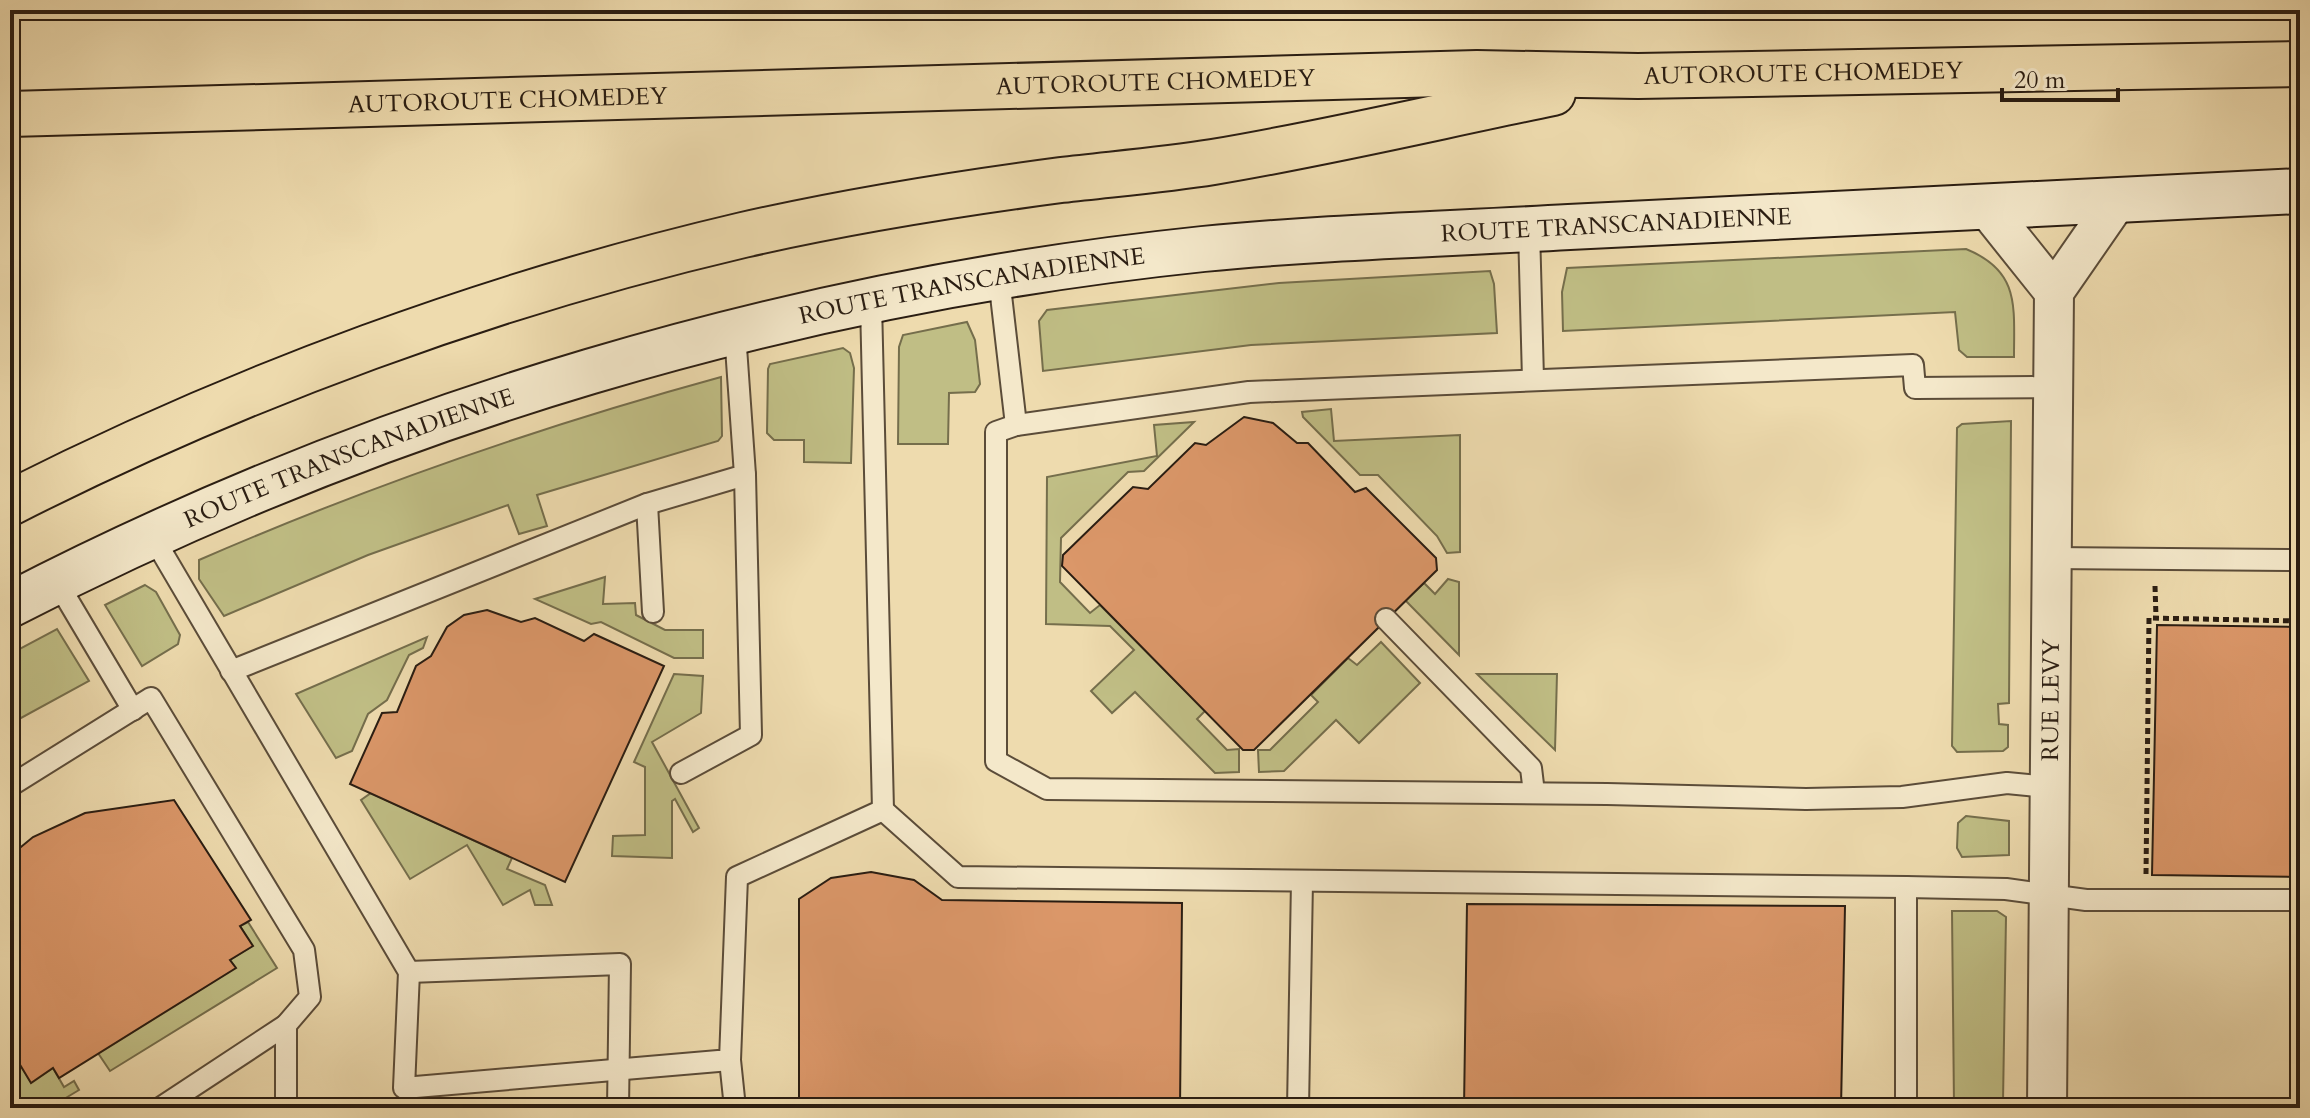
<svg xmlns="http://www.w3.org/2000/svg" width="2310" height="1118" font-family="Cardo,serif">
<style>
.green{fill:#c0be85;stroke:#756e4c;stroke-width:2}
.building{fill:#db9769;stroke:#2a1d12;stroke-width:2}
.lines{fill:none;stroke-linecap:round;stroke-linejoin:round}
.lane-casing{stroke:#5b4c39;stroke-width:24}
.street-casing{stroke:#5b4c39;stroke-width:42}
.secondary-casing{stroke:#2a1d12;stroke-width:48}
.highway-casing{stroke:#2a1d12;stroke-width:48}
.path{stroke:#2a1d12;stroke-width:5;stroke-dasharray:6 4;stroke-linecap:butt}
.lane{stroke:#f4e8ca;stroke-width:20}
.street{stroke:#f4e8ca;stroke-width:38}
.secondary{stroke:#f4e8ca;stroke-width:44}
.highway{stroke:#eedbae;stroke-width:44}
.labels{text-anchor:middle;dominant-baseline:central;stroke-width:6;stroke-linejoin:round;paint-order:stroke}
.street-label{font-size:24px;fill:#2a1d12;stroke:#f4e8ca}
</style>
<rect width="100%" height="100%" fill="#eedbae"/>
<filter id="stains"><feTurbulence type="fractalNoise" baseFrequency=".0025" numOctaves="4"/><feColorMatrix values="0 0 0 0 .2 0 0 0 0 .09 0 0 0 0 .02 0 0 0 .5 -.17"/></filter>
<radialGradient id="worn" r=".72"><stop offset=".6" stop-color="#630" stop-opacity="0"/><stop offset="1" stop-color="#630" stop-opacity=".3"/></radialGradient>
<g class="green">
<path d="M1966,249C2020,271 2014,306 2014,357H1967L1959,350L1955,312L1563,331L1562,292L1567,268Z"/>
<polygon points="1490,271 1494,284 1497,333 1251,345 1043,371 1039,321 1047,310 1279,283"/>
<polygon points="967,322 975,340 980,384 975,392 949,393 948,444 898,444 899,347 903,335"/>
<polygon points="843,348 850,353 854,368 851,463 804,462 804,440 774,440 767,433 768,369 770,364"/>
<path d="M721,377L722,436L718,441L537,495L547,526L519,534L508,505L368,555L224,616L199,579V560C369,486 542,426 721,377Z"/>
<polygon points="1331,409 1334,441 1460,435 1460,552 1447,553 1437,536 1378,475 1360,475 1303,417 1302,412"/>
<polygon points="2011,421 2009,703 1998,704 1999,724 2008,725 2008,747 2003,751 1957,752 1952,746 1957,428 1962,424"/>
<polygon points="1194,422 1144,471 1128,472 1061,538 1060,582 1090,613 1100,605 1205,711 1197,719 1227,750 1239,749 1239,772 1215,773 1135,692 1112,713 1091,691 1134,650 1110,626 1046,624 1047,477 1157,456 1154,425"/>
<polygon points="605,577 603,604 635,603 636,615 665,630 703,630 703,658 674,658 601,622 591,624 535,599"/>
<polygon points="1448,579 1459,582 1459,655 1405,600 1424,583 1435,594"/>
<polygon points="145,585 156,592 180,635 178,644 142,666 105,605"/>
<polygon points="57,629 89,681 10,724 10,654"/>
<polygon points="427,637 423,648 409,655 387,700 368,714 352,751 336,758 296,694"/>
<polygon points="1381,642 1420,683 1359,743 1336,720 1284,771 1259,772 1258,750 1270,750 1318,702 1311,695 1348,658 1357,665"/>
<polygon points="674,674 703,676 701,713 652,742 699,828 693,832 675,799 672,801 672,858 612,856 613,836 645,835 645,767 634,762"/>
<polygon points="1477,674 1557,674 1555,750"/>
<polygon points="371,793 512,858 507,869 545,885 552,905 535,905 530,890 503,905 467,845 410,879 361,800"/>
<polygon points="1966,816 2009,821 2009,855 1962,857 1957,848 1958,823"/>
<polygon points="1952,911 1997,911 2006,917 2003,1102 1954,1105"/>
<polygon points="248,922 277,968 110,1071 98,1053 235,967 230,960 252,946 240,926"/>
<polygon points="19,1063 31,1082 53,1068 64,1087 74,1081 79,1090 49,1108 22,1108 10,1088 10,1068"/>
</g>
<g class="building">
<polygon points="1244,417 1273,423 1297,443 1308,443 1355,492 1366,488 1436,558 1437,570 1254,750 1243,750 1062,566 1063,555 1133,487 1148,489 1195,443 1206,445"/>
<polygon points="487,610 521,622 535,618 584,641 594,634 664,666 565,882 350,784 382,713 397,712 416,666 431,656 447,627 464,615"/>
<polygon points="2157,625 2300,627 2300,877 2152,875"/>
<polygon points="174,800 251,920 240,926 253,946 230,960 236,968 59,1078 53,1068 31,1083 19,1063 10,1068 10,856 33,837 85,813"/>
<polygon points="871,872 914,880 942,900 1182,903 1180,1108 799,1108 799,899 831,878"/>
<polygon points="1467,904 1845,906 1841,1108 1464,1108"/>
</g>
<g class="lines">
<defs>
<g id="lane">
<polyline points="1529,229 1533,379"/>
<polyline points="999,278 1016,425"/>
<polyline points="647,504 653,612"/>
<polyline points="153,537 409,972 404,1088 730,1060 737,877 883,810 871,303"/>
<polyline points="2050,558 2300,560"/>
<polyline points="57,582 133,710"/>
<polyline points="1386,619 1531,768 1534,793"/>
<polyline points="231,671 647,504 745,475 735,333"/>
<polyline points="681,773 751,735 745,475"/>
<polyline points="10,786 151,698 304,950 310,997 286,1025 286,1108"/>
<polyline points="2048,787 2007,783 1902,797 1806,799 1607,794 1047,789 996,761 996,432 1016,425 1249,392 1913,365 1915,388 2051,387"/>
<polyline points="883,810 958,877 1906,887 2006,889 2086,900 2300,900"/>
<polyline points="1906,887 1906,1108"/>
<polyline points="409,972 620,964 618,1108"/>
<polyline points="730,1060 735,1108"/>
<polyline points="160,1108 286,1025"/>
<polyline points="1298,1108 1302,881"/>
</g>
<g id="street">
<polyline points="1986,207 2054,292"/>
<path id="s1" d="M2047,1108L2054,292L2117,201"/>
</g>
<g id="secondary">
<path id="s2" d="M10,605C379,414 790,292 1203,249C1325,237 1447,234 1569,227C1812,214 2056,205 2300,191"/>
</g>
<g id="highway">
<path id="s3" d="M10,114L1477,73L1638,76L2300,64"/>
<path d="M10,503C241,386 491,294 743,235C848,211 955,194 1061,180C1112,174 1163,170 1213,162C1327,143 1440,116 1553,93"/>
</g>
</defs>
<use href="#lane" class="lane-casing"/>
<use href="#street" class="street-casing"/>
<use href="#secondary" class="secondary-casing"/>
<use href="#highway" class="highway-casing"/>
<g class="path">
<polyline points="2155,586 2156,617"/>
<polyline points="2146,874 2149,618 2300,621"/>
</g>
<use href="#lane" class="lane"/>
<use href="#street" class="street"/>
<use href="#secondary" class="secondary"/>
<use href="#highway" class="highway"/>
</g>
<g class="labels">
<g class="street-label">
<text stroke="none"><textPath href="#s3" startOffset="1794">AUTOROUTE CHOMEDEY</textPath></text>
<text stroke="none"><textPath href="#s3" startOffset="1146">AUTOROUTE CHOMEDEY</textPath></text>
<text stroke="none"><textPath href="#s3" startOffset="498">AUTOROUTE CHOMEDEY</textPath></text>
<text stroke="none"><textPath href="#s2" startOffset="1666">ROUTE TRANSCANADIENNE</textPath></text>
<text stroke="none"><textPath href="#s2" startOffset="1018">ROUTE TRANSCANADIENNE</textPath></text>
<text stroke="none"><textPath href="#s2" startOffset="370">ROUTE TRANSCANADIENNE</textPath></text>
<text stroke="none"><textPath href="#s1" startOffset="408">RUE LEVY</textPath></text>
</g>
</g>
<rect width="2310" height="1118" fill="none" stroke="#eedbae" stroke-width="40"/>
<rect x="12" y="12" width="2286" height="1094" fill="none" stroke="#2a1d12" stroke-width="4"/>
<rect x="20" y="20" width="2270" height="1078" fill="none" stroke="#2a1d12" stroke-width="2"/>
<path d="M2002 88v12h116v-12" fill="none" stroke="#2a1d12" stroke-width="4"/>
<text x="2014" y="88" font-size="24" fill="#2a1d12" stroke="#f4e8ca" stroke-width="6" paint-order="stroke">20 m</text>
<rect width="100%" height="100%" filter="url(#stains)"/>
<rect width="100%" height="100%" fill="url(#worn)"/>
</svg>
